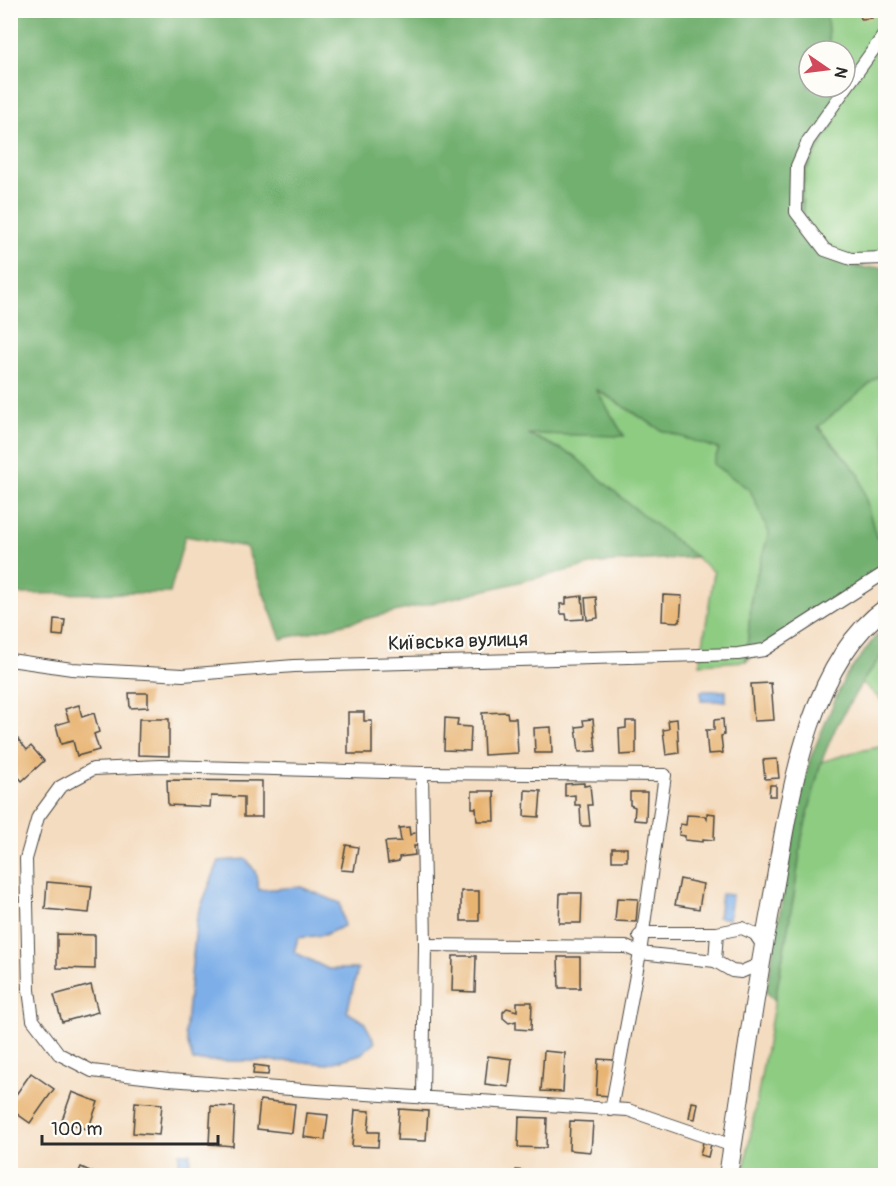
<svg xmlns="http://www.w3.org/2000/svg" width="896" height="1186" font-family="Pangolin,sans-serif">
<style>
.green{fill:#8ecc82;stroke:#5c7c56;stroke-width:1.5}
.forest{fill:#72b070;stroke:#4e6e4e;stroke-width:1.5}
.water{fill:#7daee8;stroke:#546c8a;stroke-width:1.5}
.building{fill:#e8b472}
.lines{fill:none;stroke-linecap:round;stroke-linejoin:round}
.minor-casing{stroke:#494641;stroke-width:14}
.secondary-casing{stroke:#494641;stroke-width:20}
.minor{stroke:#fff;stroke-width:12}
.secondary{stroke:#fff;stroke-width:18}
.labels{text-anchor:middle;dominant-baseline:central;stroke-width:4.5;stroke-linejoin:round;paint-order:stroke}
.street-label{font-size:20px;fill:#2b2b2b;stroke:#fdfcf7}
</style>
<rect width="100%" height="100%" fill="#fdfcf7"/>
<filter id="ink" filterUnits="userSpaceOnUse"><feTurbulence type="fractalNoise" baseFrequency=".0167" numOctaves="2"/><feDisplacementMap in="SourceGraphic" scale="12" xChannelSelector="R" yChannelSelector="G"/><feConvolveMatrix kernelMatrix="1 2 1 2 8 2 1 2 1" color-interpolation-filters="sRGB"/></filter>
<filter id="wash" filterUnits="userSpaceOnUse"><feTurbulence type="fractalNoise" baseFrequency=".008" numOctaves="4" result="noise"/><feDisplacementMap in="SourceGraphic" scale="24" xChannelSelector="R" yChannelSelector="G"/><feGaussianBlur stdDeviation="1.35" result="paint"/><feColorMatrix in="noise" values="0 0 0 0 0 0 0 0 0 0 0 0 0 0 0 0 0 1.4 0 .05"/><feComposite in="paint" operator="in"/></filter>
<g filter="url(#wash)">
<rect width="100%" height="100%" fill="#f4dcc0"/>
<g class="green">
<polygon points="826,11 885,11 885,255 856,268 823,255 805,224 802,197 805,172 835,120 832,87 845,87 845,51 830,51"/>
<polygon points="885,370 885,542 876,537 859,474 818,426"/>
<polygon points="594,388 661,430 719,449 713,464 750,490 770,533 752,591 746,661 700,664 714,572 623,499 573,455 526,433 624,436"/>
<polygon points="885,651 885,704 862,682"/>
<polygon points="885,746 885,1175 743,1176 795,889 802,837 821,762 854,752"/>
</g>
<g class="forest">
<polygon points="10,11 826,11 830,51 809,51 809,87 832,87 835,120 805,172 802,197 805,224 823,255 856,268 885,267 886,370 818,427 859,474 876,537 885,542 885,569 746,661 752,591 769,533 750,490 713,464 719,449 661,430 596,389 624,436 528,434 573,455 623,499 696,557 599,563 281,639 246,547 185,536 170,593 11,594"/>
<polygon points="885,624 885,651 862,682 836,727 821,762 802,837 795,889 775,1000 766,992 800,796 810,759 844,679"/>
</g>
<g class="water">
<rect x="701" y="691" width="25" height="10"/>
<polygon points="246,859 255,871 259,890 301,887 340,903 344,926 324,935 298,938 294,952 328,969 358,969 347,1012 364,1022 375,1042 361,1054 328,1064 291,1061 193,1061 185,1034 197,916 219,861"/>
<polygon points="721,894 732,895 729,919 718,917"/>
<polygon points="179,1153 190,1153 189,1175 179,1175"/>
</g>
<g id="blocks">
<g class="building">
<polygon points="859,10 871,10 872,18 861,19"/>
<polygon points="663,595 682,596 680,622 662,621"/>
<polygon points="582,596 584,619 567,620 566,614 561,614 560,604 566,604 566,598"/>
<polygon points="596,597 598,618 587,620 585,598"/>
<polygon points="54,619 65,620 63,636 53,635"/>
<polygon points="771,683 774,720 754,721 751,684"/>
<polygon points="129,693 148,693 148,707 130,708"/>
<polygon points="79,705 82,717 94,713 99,732 94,734 99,750 77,756 73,741 61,744 56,725 69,721 65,709"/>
<polygon points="348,712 364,712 364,721 372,721 372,754 348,754"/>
<polygon points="507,712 508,718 516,718 518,753 484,755 482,713"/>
<polygon points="445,718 458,719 457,726 471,727 470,751 444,750"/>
<polygon points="139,719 169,719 169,756 138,755"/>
<polygon points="593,719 596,751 579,752 576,727 584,726 583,720"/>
<polygon points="677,719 679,753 666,755 663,730 669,729 668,720"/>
<polygon points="723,719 724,735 721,736 723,753 708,754 706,730 714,730 714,720"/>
<polygon points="626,721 636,721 636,754 620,755 619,729 626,728"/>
<polygon points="551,727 552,753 535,753 534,728"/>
<polygon points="13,733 27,750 31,746 44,761 22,781 10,767 10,735"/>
<polygon points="777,759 779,778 765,779 763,760"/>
<polygon points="167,780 262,781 262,817 244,817 244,797 211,796 210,807 168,805"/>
<polygon points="584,783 584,786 590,785 592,805 588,805 590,826 581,826 580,805 575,805 575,795 565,796 565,784"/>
<polygon points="770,785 776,785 776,796 769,796"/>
<polygon points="525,790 541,791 539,817 524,816"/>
<polygon points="472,791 494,791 495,821 477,821 476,808 472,808"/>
<polygon points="630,792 647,792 646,821 634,820 635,807 630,805"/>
<polygon points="707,813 715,814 714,840 703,839 703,842 685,840 685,836 679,835 680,824 686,825 687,815 705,816 707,819"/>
<polygon points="409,827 410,835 417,832 417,846 414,846 415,855 399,857 399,861 388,863 385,842 401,841 399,828"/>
<polygon points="346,845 358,847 354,871 341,870"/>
<rect x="612" y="848" width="15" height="13"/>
<polygon points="680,879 703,884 699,909 675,905"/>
<polygon points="47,882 92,886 89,913 45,909"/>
<rect x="461" y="891" width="18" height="30"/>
<polygon points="560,893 582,893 581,923 559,923"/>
<polygon points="617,898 638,899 636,922 615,921"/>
<polygon points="57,934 95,935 95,969 57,968"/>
<polygon points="453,956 476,956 475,992 452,991"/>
<polygon points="558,957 580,957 580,988 559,988"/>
<polygon points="91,985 98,1012 62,1022 54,995"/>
<polygon points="517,1002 532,1002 531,1030 516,1029 516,1021 509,1023 503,1018 503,1012 507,1008 517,1011"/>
<polygon points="544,1051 565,1053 563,1092 541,1091"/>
<polygon points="488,1056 512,1059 509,1087 485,1084"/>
<polygon points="598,1059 614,1060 612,1096 596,1095"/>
<polygon points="254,1065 269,1067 268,1075 253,1074"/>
<polygon points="31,1073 54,1089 30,1123 10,1109 10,1103"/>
<polygon points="72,1092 98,1102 88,1130 62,1120"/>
<polygon points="260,1100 295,1104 292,1133 257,1129"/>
<polygon points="135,1102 162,1104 159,1135 133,1133"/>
<polygon points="692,1102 698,1103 695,1119 689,1118"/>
<polygon points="211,1106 235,1107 233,1146 209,1144"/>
<polygon points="399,1109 428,1111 426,1141 397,1140"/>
<polygon points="355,1110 370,1111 368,1132 379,1132 378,1147 352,1146"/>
<polygon points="307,1113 328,1115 325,1140 304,1137"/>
<polygon points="519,1117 547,1118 546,1148 518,1147"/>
<polygon points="570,1121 593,1122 591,1152 569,1150"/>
<polygon points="704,1138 712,1140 708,1157 700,1155"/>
<polygon points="81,1167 94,1173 93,1176 77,1176"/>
<polygon points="516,1170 557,1174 557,1176 515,1176"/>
</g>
</g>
</g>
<g filter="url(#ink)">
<use href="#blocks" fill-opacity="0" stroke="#494641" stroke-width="1.5"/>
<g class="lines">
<defs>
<g id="minor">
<polyline points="886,32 808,141 797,166 796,212 825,250 851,259 886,258"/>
<polyline points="10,660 72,669 183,675 294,666 738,654 764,650 886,572"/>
<polyline points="422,773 425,945 423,1098"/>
<polyline points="639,936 643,933 717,933 742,928 755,934 763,946"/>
<polyline points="425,945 626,947 640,953 715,961 732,971 741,972 760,964"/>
<polyline points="715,961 717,933"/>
<polyline points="611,1110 640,953 665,775 422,773 160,766 93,769 60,787 38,817 26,859 29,990 33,1020 59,1054 92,1071 169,1080 317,1091 628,1110 733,1146"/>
</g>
<path id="secondary" d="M728,1176C742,1086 754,996 771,906C788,814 803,667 886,608"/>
</defs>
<use href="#minor" class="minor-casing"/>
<use href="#secondary" class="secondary-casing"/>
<use href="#minor" class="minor"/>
<use href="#secondary" class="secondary"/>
</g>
</g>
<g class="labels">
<g class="street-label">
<text transform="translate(458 641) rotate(-2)">Київська вулиця</text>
</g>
</g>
<rect width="896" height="1186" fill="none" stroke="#fdfcf7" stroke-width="36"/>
<g transform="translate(827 69) rotate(104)"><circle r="28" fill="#fdfcf7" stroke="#a9a8a5" stroke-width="1.5"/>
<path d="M0-4.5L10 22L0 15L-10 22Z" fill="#d1495b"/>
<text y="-9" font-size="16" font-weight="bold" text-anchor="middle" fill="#2b2b2b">N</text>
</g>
<path d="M42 1135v9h176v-9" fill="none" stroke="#2b2b2b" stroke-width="3"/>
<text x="51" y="1135" font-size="18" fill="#2b2b2b" stroke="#fdfcf7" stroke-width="4.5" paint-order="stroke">100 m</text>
</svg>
